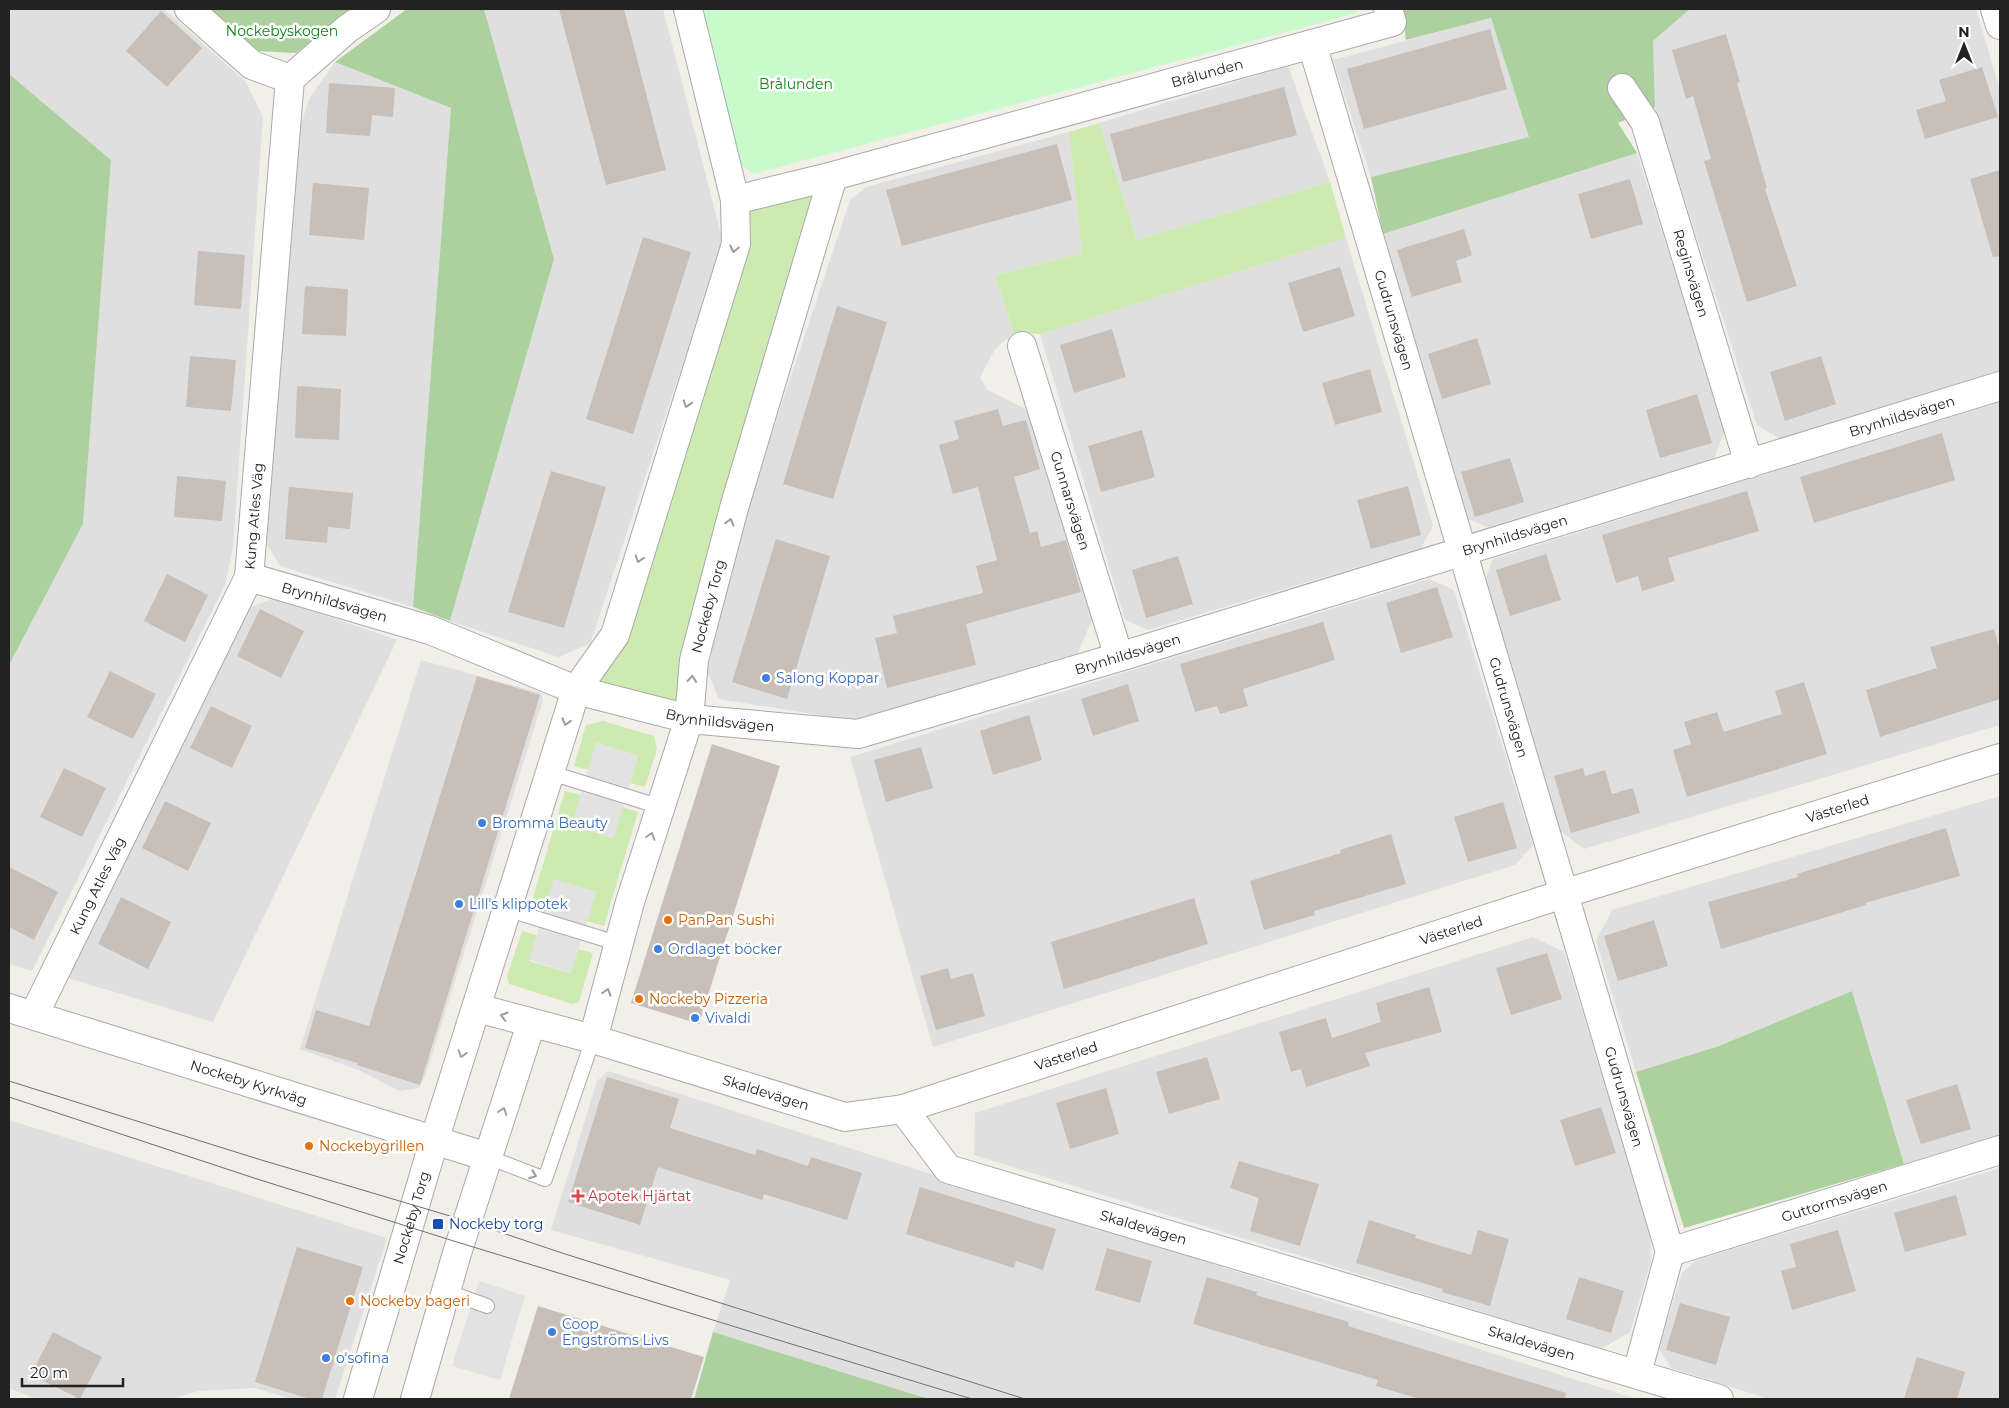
<svg xmlns="http://www.w3.org/2000/svg" width="2009" height="1408" font-family="Montserrat,sans-serif">
<style>
.residential{fill:#e0dfdf}
.grass{fill:#cdebb0}
.forest{fill:#add19e}
.park{fill:#c8facc}
.parking{fill:#e2e2e2}
.building{fill:#c7bfb8}
.lines{fill:none;stroke-linecap:round;stroke-linejoin:round}
.lane-casing{stroke:#a9a9a9;stroke-width:16}
.street-casing{stroke:#a9a9a9;stroke-width:30}
.lane{stroke:#fff;stroke-width:14}
.street{stroke:#fff;stroke-width:28}
.tram{stroke:#707070;stroke-width:1}
.oneway{stroke:#9c9c9c}
.shop-dot{fill:#3f7fe0;stroke:#fff;stroke-width:2}
.food-dot{fill:#e8710a;stroke:#fff;stroke-width:2}
.health-dot{fill:#e0444e;stroke:#fff;stroke-width:2}
.transit-dot{fill:#1a4fb4;stroke:#fff;stroke-width:2}
.labels{text-anchor:middle;dominant-baseline:central;stroke-width:5;stroke-linejoin:round;paint-order:stroke}
.park-label{font-size:14px;fill:#0c8416;stroke:#fff}
.street-label{font-size:14px;fill:#222;stroke:#fff}
.shop-label{font-size:14px;fill:#366cbe;stroke:#fff;text-anchor:start}
.food-label{font-size:14px;fill:#c56008;stroke:#fff;text-anchor:start}
.health-label{font-size:14px;fill:#be3a42;stroke:#fff;text-anchor:start}
.transit-label{font-size:14px;fill:#164399;stroke:#fff;text-anchor:start}
</style>
<rect width="100%" height="100%" fill="#f2efe9"/>
<g class="residential">
<polygon points="9,9 164,9 245,81 263,117 233,548 225,585 32,971 9,964 9,665 83,524 111,160 9,74"/>
<polygon points="484,9 663,9 723,242 590,644 558,657 450,621 554,259"/>
<polygon points="1690,9 1976,9 2000,90 2000,371 1779,438 1757,425 1655,107 1653,41"/>
<polygon points="1491,18 1530,137 1371,177 1333,60"/>
<polygon points="335,62 451,108 413,607 280,566 267,544 296,141 309,99"/>
<polygon points="1288,66 1330,182 1137,240 1099,123"/>
<polygon points="1069,132 1082,253 995,275 1014,333 995,349 980,378 988,390 1024,408 1039,432 1093,617 1078,653 857,721 719,699 707,671 746,511 850,200 866,187"/>
<polygon points="1637,153 1725,430 1714,459 1488,527 1465,518 1383,234"/>
<polygon points="1346,238 1433,526 1421,548 1148,630 1125,620 1040,334"/>
<polygon points="2000,401 2000,725 1584,849 1555,827 1483,585 1493,559"/>
<polygon points="1429,579 1454,590 1533,845 1515,865 933,1047 850,757"/>
<polygon points="275,598 397,640 213,1022 68,978 248,608"/>
<polygon points="421,660 541,693 543,700 425,1077 419,1088 400,1091 361,1071 300,1049"/>
<polygon points="2000,796 2000,1135 1904,1164 1852,991 1719,1046 1636,1072 1596,941 1612,910"/>
<polygon points="1533,937 1564,952 1650,1232 1651,1261 1630,1332 1601,1349 974,1155 975,1113"/>
<polygon points="608,1071 1636,1399 929,1399 713,1332 730,1280 551,1230 597,1081"/>
<polygon points="9,1120 387,1238 335,1399 292,1399 255,1388 198,1391 172,1399 36,1399 9,1388"/>
<polygon points="2000,1168 2000,1399 1769,1399 1671,1368 1659,1348 1682,1273 1696,1260"/>
</g>
<g class="grass">
<polygon points="1099,123 1137,240 1330,182 1346,238 1040,334 1014,333 995,275 1082,253 1069,132"/>
<polygon points="833,176 689,719 576,690 615,635 735,200"/>
<polygon points="603,721 654,736 657,749 645,787 630,783 638,756 597,743 588,770 574,766 586,725"/>
<polygon points="565,791 581,795 572,826 613,838 622,807 638,812 604,926 587,921 596,892 554,880 545,909 531,904"/>
<polygon points="522,931 537,935 529,961 570,973 578,949 593,953 579,1002 572,1004 509,984 507,976"/>
</g>
<g class="forest">
<polygon points="209,9 355,9 296,53 256,51"/>
<polygon points="407,9 484,9 554,259 450,621 413,607 451,108 335,62"/>
<polygon points="1402,9 1690,9 1653,41 1655,107 1618,123 1637,153 1383,234 1371,177 1529,137 1491,18 1406,40"/>
<polygon points="9,74 111,160 83,524 9,665"/>
<polygon points="1852,991 1904,1164 1684,1228 1636,1072 1719,1046"/>
<polygon points="713,1332 929,1399 694,1399"/>
</g>
<polygon class="park" points="697,9 1359,9 1357,13 754,174 738,163"/>
<g class="parking">
<polygon points="596,743 638,756 614,838 572,826"/>
<polygon points="554,879 596,892 571,973 529,960"/>
<polygon points="479,1281 525,1296 500,1380 452,1366"/>
</g>
<g class="building">
<polygon points="559,9 624,9 666,170 606,185"/>
<polygon points="161,11 202,48 167,87 126,51"/>
<polygon points="1490,29 1507,89 1364,129 1347,69"/>
<polygon points="1726,34 1740,82 1737,83 1767,188 1765,189 1797,286 1747,302 1704,161 1711,159 1693,96 1686,99 1672,50"/>
<polygon points="1982,67 1998,117 1925,139 1916,110 1946,101 1939,80"/>
<polygon points="329,83 395,88 393,117 372,115 370,136 326,133"/>
<polygon points="1284,87 1297,135 1123,182 1110,134"/>
<polygon points="1057,144 1072,200 902,246 886,190"/>
<polygon points="2000,170 2000,256 1993,257 1970,179"/>
<polygon points="1630,179 1643,224 1591,239 1578,194"/>
<polygon points="313,183 369,188 364,240 309,235"/>
<polygon points="1464,229 1472,255 1456,261 1462,282 1412,297 1397,250"/>
<polygon points="643,237 691,252 633,434 586,419"/>
<polygon points="198,251 245,255 241,309 194,305"/>
<polygon points="1340,267 1355,316 1303,332 1288,283"/>
<polygon points="305,286 348,289 346,336 302,334"/>
<polygon points="837,306 887,322 833,499 783,484"/>
<polygon points="1112,329 1126,377 1074,393 1060,345"/>
<polygon points="1477,338 1491,384 1442,399 1428,354"/>
<polygon points="190,356 236,360 231,411 186,407"/>
<polygon points="1821,356 1836,404 1785,421 1770,372"/>
<polygon points="1370,369 1382,412 1335,425 1322,383"/>
<polygon points="297,386 341,389 339,440 295,438"/>
<polygon points="1697,394 1712,443 1660,458 1646,410"/>
<polygon points="998,409 1003,426 1026,420 1040,469 1014,477 1030,533 1037,531 1041,547 1066,540 1081,592 966,624 976,665 887,688 875,638 897,633 893,616 983,593 976,566 997,560 978,487 953,494 939,445 959,439 954,421"/>
<polygon points="1142,430 1155,477 1101,492 1088,446"/>
<polygon points="1942,433 1955,480 1814,523 1800,477"/>
<polygon points="1510,458 1524,502 1475,517 1461,472"/>
<polygon points="551,471 606,487 564,628 508,612"/>
<polygon points="177,476 226,481 222,521 174,517"/>
<polygon points="1408,486 1421,535 1371,549 1357,500"/>
<polygon points="289,487 353,493 350,529 328,527 327,543 285,539"/>
<polygon points="1747,491 1759,531 1668,558 1675,581 1642,591 1638,576 1616,583 1602,535"/>
<polygon points="776,539 830,556 787,699 732,682"/>
<polygon points="1546,554 1561,600 1510,616 1496,570"/>
<polygon points="1178,556 1193,604 1146,618 1132,570"/>
<polygon points="167,574 208,595 185,642 144,621"/>
<polygon points="1437,587 1453,637 1401,653 1386,603"/>
<polygon points="260,609 304,631 281,678 237,656"/>
<polygon points="1323,622 1335,660 1243,689 1248,706 1220,714 1217,706 1195,712 1180,664"/>
<polygon points="1994,629 2000,651 2000,699 1880,737 1866,690 1937,668 1930,647"/>
<polygon points="110,671 156,694 133,739 87,717"/>
<polygon points="477,676 540,695 420,1085 357,1065 358,1063 305,1048 316,1010 369,1026"/>
<polygon points="1804,682 1827,754 1687,797 1673,750 1691,744 1684,722 1717,712 1724,732 1782,714 1775,691"/>
<polygon points="1128,684 1139,721 1093,736 1081,699"/>
<polygon points="211,706 252,726 232,768 190,748"/>
<polygon points="1029,715 1042,760 993,775 980,731"/>
<polygon points="712,744 780,766 699,1024 631,1003"/>
<polygon points="921,747 933,788 886,802 874,760"/>
<polygon points="64,768 106,788 82,837 40,817"/>
<polygon points="1583,768 1585,776 1605,770 1612,794 1633,788 1640,813 1571,833 1554,776"/>
<polygon points="165,801 211,823 188,871 142,848"/>
<polygon points="1503,802 1517,848 1468,862 1454,817"/>
<polygon points="1946,828 1960,876 1865,903 1866,905 1721,949 1708,902 1798,877 1797,874"/>
<polygon points="1391,834 1406,884 1314,911 1315,915 1264,930 1250,881 1341,853 1340,850"/>
<polygon points="9,867 58,892 34,940 9,927"/>
<polygon points="121,897 171,922 148,969 98,944"/>
<polygon points="1194,898 1208,944 1064,989 1051,942"/>
<polygon points="1654,920 1668,966 1618,981 1604,936"/>
<polygon points="1547,953 1562,999 1511,1015 1496,968"/>
<polygon points="948,968 951,979 973,973 985,1016 936,1030 920,976"/>
<polygon points="1429,987 1442,1032 1365,1053 1370,1066 1306,1087 1301,1069 1291,1072 1279,1032 1326,1018 1332,1038 1381,1022 1376,1003"/>
<polygon points="1207,1057 1220,1099 1169,1114 1156,1072"/>
<polygon points="607,1077 679,1099 670,1128 755,1155 757,1149 808,1166 811,1157 862,1173 847,1220 764,1194 762,1200 658,1167 640,1225 568,1202"/>
<polygon points="1957,1084 1971,1129 1921,1144 1906,1100"/>
<polygon points="1106,1088 1119,1134 1070,1149 1056,1103"/>
<polygon points="1601,1107 1616,1153 1575,1166 1560,1120"/>
<polygon points="1239,1161 1319,1184 1300,1246 1250,1231 1259,1198 1230,1188"/>
<polygon points="920,1187 1056,1229 1043,1270 1016,1261 1014,1268 906,1234"/>
<polygon points="1956,1195 1967,1235 1905,1252 1894,1213"/>
<polygon points="1369,1220 1416,1235 1415,1238 1471,1255 1478,1230 1509,1239 1490,1306 1442,1292 1443,1289 1356,1263"/>
<polygon points="1838,1230 1856,1291 1792,1310 1781,1271 1796,1267 1790,1244"/>
<polygon points="297,1247 363,1267 322,1399 310,1399 255,1382"/>
<polygon points="1107,1248 1152,1261 1140,1303 1095,1290"/>
<polygon points="1207,1277 1257,1292 1256,1295 1349,1322 1348,1326 1566,1393 1565,1399 1420,1399 1376,1386 1378,1380 1193,1324"/>
<polygon points="1579,1277 1624,1291 1611,1333 1566,1319"/>
<polygon points="1680,1303 1730,1317 1716,1365 1666,1350"/>
<polygon points="538,1306 704,1357 691,1399 509,1399"/>
<polygon points="53,1332 102,1357 80,1399 31,1375"/>
<polygon points="1917,1357 1965,1372 1957,1399 1904,1399"/>
</g>
<g class="lines">
<defs>
<g id="lane">
<polyline points="551,773 661,807"/>
<polyline points="509,910 620,944"/>
<polyline points="488,1157 545,1179 593,1039"/>
<polyline points="446,1291 487,1306"/>
</g>
<g id="street">
<polyline points="189,9 252,65 290,79"/>
<polyline points="1995,9 2000,25"/>
<path id="s1" d="M1312,44L1670,1252L1637,1373"/>
<path id="s2" d="M1622,88L1645,122L1749,464"/>
<path id="s3" d="M735,200L833,176L1392,22L1388,9"/>
<path id="s4" d="M1022,346L1119,657"/>
<path id="s5" d="M249,577L430,630L576,690L689,719L858,734L1119,657L2000,386"/>
<path id="s6" d="M9,1008L488,1157"/>
<path id="s7" d="M477,1008L593,1039L845,1117L903,1109L1563,894L2000,758"/>
<path id="s8" d="M34,1015L249,577L290,79L347,29L376,9"/>
<path id="s9" d="M593,1039L630,902L689,719L694,660L734,508L833,176"/>
<path id="s10" d="M903,1109L948,1169L1719,1399"/>
<path id="s11" d="M1670,1252L2000,1150"/>
<path id="s12" d="M358,1399L434,1141L576,690L615,635L736,244L735,200L688,9"/>
<polyline points="415,1399 457,1253 531,1024"/>
</g>
</defs>
<use href="#lane" class="lane-casing"/>
<use href="#street" class="street-casing"/>
<use href="#lane" class="lane"/>
<use href="#street" class="street"/>
<g class="tram">
<polyline points="9,1081 258,1159 467,1221 562,1253 1025,1399"/>
<polyline points="9,1097 254,1178 460,1243 972,1399"/>
</g>
</g>
<defs><path id="oneway-chevron" d="M-2-3.5L2.5 0L-2 3.5" fill="none" stroke-width="1.6" stroke-linecap="round" stroke-linejoin="round" transform="scale(1.25)"/></defs>
<g class="oneway">
<use href="#oneway-chevron" transform="translate(734 249) rotate(103)"/>
<use href="#oneway-chevron" transform="translate(687 404) rotate(107)"/>
<use href="#oneway-chevron" transform="translate(730 522) rotate(-75)"/>
<use href="#oneway-chevron" transform="translate(639 559) rotate(107)"/>
<use href="#oneway-chevron" transform="translate(692 679) rotate(-85)"/>
<use href="#oneway-chevron" transform="translate(566 722) rotate(107)"/>
<use href="#oneway-chevron" transform="translate(651 836) rotate(-72)"/>
<use href="#oneway-chevron" transform="translate(607 992) rotate(-74)"/>
<use href="#oneway-chevron" transform="translate(504 1016) rotate(-164)"/>
<use href="#oneway-chevron" transform="translate(462 1054) rotate(108)"/>
<use href="#oneway-chevron" transform="translate(503 1111) rotate(-72)"/>
<use href="#oneway-chevron" transform="translate(533 1175) rotate(21)"/>
</g>
<g class="shop-dot">
<circle cx="766" cy="678" r="5"/>
<circle cx="482" cy="823" r="5"/>
<circle cx="459" cy="904" r="5"/>
<circle cx="658" cy="949" r="5"/>
<circle cx="695" cy="1018" r="5"/>
<circle cx="552" cy="1332" r="5"/>
<circle cx="326" cy="1358" r="5"/>
</g>
<g class="food-dot">
<circle cx="668" cy="920" r="5"/>
<circle cx="639" cy="999" r="5"/>
<circle cx="309" cy="1146" r="5"/>
<circle cx="350" cy="1301" r="5"/>
</g>
<path class="health-dot" d="M575.5 1188.5h5v5h5v5h-5v5h-5v-5h-5v-5h5z"/>
<rect class="transit-dot" x="432" y="1218" width="12" height="12" rx="2.5"/>
<g class="labels">
<g class="park-label">
<text x="282" y="31">Nockebyskogen</text>
<text x="796" y="84">Brålunden</text>
</g>
<g class="street-label">
<text stroke="none"><textPath href="#s3" startOffset="489">Brålunden</textPath></text>
<text stroke="none"><textPath href="#s2" startOffset="199">Reginsvägen</textPath></text>
<text stroke="none"><textPath href="#s1" startOffset="288">Gudrunsvägen</textPath></text>
<text stroke="none"><textPath href="#s5" startOffset="1724">Brynhildsvägen</textPath></text>
<text stroke="none"><textPath href="#s4" startOffset="162">Gunnarsvägen</textPath></text>
<text stroke="none"><textPath href="#s8" startOffset="549">Kung Atles Väg</textPath></text>
<text stroke="none"><textPath href="#s5" startOffset="1319">Brynhildsvägen</textPath></text>
<text stroke="none"><textPath href="#s5" startOffset="89">Brynhildsvägen</textPath></text>
<text stroke="none"><textPath href="#s9" startOffset="449">Nockeby Torg</textPath></text>
<text stroke="none"><textPath href="#s5" startOffset="914">Brynhildsvägen</textPath></text>
<text stroke="none"><textPath href="#s1" startOffset="692">Gudrunsvägen</textPath></text>
<text stroke="none"><textPath href="#s5" startOffset="494">Brynhildsvägen</textPath></text>
<text stroke="none"><textPath href="#s7" startOffset="1424">Västerled</textPath></text>
<text stroke="none"><textPath href="#s8" startOffset="144">Kung Atles Väg</textPath></text>
<text stroke="none"><textPath href="#s7" startOffset="1019">Västerled</textPath></text>
<text stroke="none"><textPath href="#s7" startOffset="614">Västerled</textPath></text>
<text stroke="none"><textPath href="#s6" startOffset="251">Nockeby Kyrkväg</textPath></text>
<text stroke="none"><textPath href="#s7" startOffset="301">Skaldevägen</textPath></text>
<text stroke="none"><textPath href="#s1" startOffset="1098">Gudrunsvägen</textPath></text>
<text stroke="none"><textPath href="#s11" startOffset="172">Guttormsvägen</textPath></text>
<text stroke="none"><textPath href="#s12" startOffset="189">Nockeby Torg</textPath></text>
<text stroke="none"><textPath href="#s10" startOffset="279">Skaldevägen</textPath></text>
<text stroke="none"><textPath href="#s10" startOffset="684">Skaldevägen</textPath></text>
</g>
<g class="shop-label">
<text x="776" y="678">Salong Koppar</text>
<text x="492" y="823">Bromma Beauty</text>
<text x="469" y="904">Lill's klippotek</text>
<text x="668" y="949">Ordlaget böcker</text>
<text x="705" y="1018">Vivaldi</text>
<text x="562" y="1324">Coop<tspan x="562" dy="16">Engströms Livs</tspan></text>
<text x="336" y="1358">o'sofina</text>
</g>
<g class="food-label">
<text x="678" y="920">PanPan Sushi</text>
<text x="649" y="999">Nockeby Pizzeria</text>
<text x="319" y="1146">Nockebygrillen</text>
<text x="360" y="1301">Nockeby bageri</text>
</g>
<g class="health-label">
<text x="588" y="1196">Apotek Hjärtat</text>
</g>
<g class="transit-label">
<text x="449" y="1224">Nockeby torg</text>
</g>
</g>
<rect width="2009" height="1408" fill="none" stroke="#222222" stroke-width="20"/>
<g transform="translate(1964 45)" stroke="#ffffff" stroke-width="4" paint-order="stroke">
<path d="M0-4L9 19L0 12L-9 19Z" fill="#222222"/>
<text y="-8" font-size="14" font-weight="bold" text-anchor="middle" fill="#222222">N</text>
</g>
<path d="M22 1378v8h101v-8" fill="none" stroke="#222222" stroke-width="2.5"/>
<text x="30" y="1378" font-size="15" fill="#222222" stroke="#ffffff" stroke-width="4" paint-order="stroke">20 m</text>
</svg>
